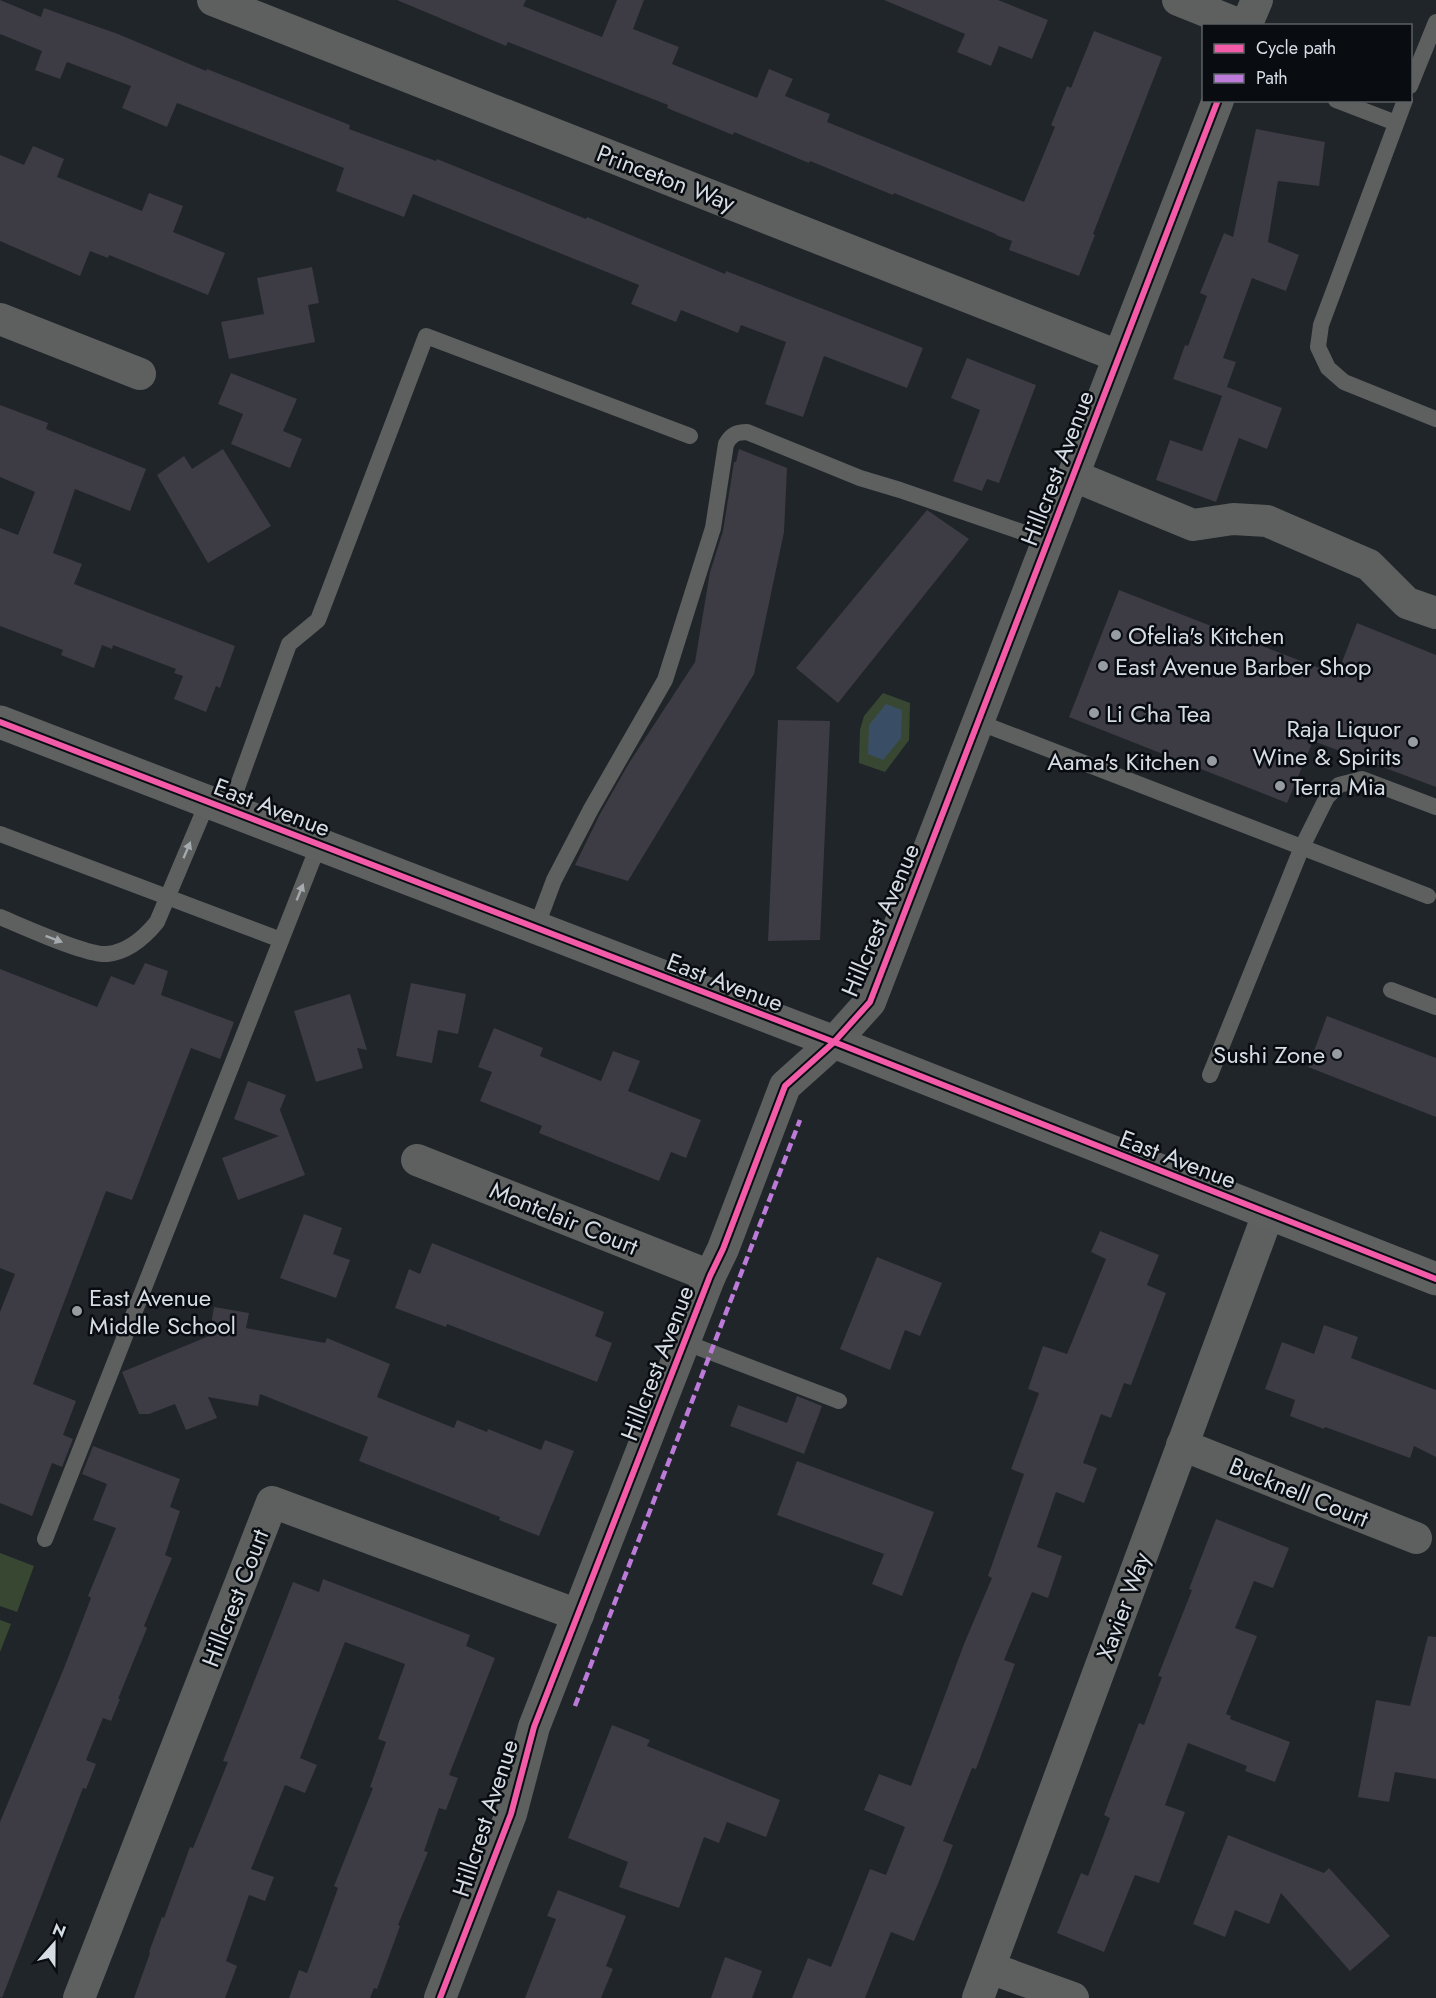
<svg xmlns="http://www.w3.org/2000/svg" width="1436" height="1998" font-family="Jost,sans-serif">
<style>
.green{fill:#384732}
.water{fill:#394e64}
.building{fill:#3d3b43}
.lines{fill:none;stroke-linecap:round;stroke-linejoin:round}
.lane{stroke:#5d605e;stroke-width:16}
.street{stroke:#5d605e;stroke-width:32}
.secondary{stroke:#5f6161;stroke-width:33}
.quiet{stroke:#bd7bd9;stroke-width:4.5;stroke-dasharray:9 4.5;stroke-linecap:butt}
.cycleway-casing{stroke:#090d12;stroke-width:10}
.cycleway{stroke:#f35aa7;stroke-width:6}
.oneway{fill:#a5aaae}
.poi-dot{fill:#969ca2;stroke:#090d12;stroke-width:2}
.labels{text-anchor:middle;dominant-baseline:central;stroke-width:5;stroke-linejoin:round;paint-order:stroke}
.street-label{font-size:24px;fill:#d5dce3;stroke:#090d12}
.poi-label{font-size:24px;fill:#d5dce3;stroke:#090d12;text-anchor:start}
</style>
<rect width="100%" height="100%" fill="#20252a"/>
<g class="green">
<polygon points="883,693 910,703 909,740 885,772 859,763 860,730 864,716"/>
<polygon points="0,1553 34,1566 17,1612 0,1606"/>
<polygon points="0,1620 11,1624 0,1652"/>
</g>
<polygon class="water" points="886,704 902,710 901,738 883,760 868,754 869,725"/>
<g class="building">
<polygon points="0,0 41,17 44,8 118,34 206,71 207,69 350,125 349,129 436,161 437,159 586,219 587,217 725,274 726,271 923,348 907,388 824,356 803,417 765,404 786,342 741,325 738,333 681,310 676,322 631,304 639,285 413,194 404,217 336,191 344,168 177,103 167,127 122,108 131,86 67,62 60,79 35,70 42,51 0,34"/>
<polygon points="397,0 526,0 523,6 602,37 617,0 644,0 633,29 679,47 672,64 757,98 769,69 793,79 785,96 830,114 827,122 1024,202 1055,127 1051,125 1067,86 1071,88 1094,31 1162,57 1093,234 1095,235 1079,276 1009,250 1012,241 996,235 996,234 894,193 893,195 810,161 809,163 734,132 733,135 667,108 668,105 508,42 506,46"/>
<polygon points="884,0 998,0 1048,20 1032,59 999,46 991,66 957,52 965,34"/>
<polygon points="1256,129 1325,142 1319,186 1278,181 1268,242 1299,255 1286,291 1252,278 1223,358 1236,362 1227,387 1282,408 1267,449 1239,438 1216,502 1156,480 1170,440 1202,451 1222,396 1173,379 1185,345 1188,346 1207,296 1200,293 1224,233 1233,237"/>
<polygon points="33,146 64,159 57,177 142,211 149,193 183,206 173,232 225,253 208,295 109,255 108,258 90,251 80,276 0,241 0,155 24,165"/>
<polygon points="312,267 319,303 308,305 315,342 229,359 221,322 264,314 257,278"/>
<polygon points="967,358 1036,385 999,483 987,479 982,491 953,481 980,410 951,398"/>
<polygon points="231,373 297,399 283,431 302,439 290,468 231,444 243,414 218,404"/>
<polygon points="0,405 48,423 46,429 146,469 130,511 75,489 53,553 82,564 74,584 235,646 220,688 216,686 206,712 174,699 183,676 174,673 176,669 113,645 112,649 102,645 94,668 61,655 63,650 0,626 0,528 18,535 35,492 0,477"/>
<polygon points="223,449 271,526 208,563 157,475 184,456 192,469"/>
<polygon points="739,449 787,468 784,532 754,674 628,881 575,865 600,814 629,763 695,662 710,572 723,531 734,462 736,462"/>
<polygon points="927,510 969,539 838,703 796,668"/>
<polygon points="1119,590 1337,675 1357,623 1436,655 1436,787 1313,741 1287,803 1069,717"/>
<polygon points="778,720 830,721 820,940 768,941"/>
<polygon points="145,963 168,971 161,995 234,1022 220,1059 191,1048 132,1200 106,1191 33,1384 76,1401 63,1435 73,1439 62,1467 52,1463 32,1516 0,1503 0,1312 15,1274 0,1268 0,969 97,1007 111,976 134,985"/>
<polygon points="411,983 466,994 458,1034 438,1030 432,1063 396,1056"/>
<polygon points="350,994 367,1050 357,1048 363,1068 316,1082 294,1011"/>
<polygon points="1327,1016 1436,1058 1436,1117 1308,1067"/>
<polygon points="494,1028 543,1048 540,1056 601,1081 613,1051 640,1061 628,1091 701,1120 686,1158 671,1152 659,1181 539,1133 542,1126 480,1101 492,1072 478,1067"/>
<polygon points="248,1081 286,1095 280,1110 305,1175 238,1200 222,1158 279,1136 234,1119"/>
<polygon points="304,1214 342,1228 333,1254 350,1260 336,1298 280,1278"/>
<polygon points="1100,1231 1159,1255 1147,1285 1166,1293 1131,1385 1124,1383 1111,1418 1101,1414 1083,1463 1097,1468 1084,1503 1056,1492 1037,1547 1062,1556 1048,1598 1032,1592 1004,1660 1015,1664 976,1769 972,1768 943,1841 953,1845 940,1879 914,1941 891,1932 865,1998 792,1998 808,1958 831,1967 870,1869 886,1875 905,1827 864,1810 879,1774 911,1786 964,1644 992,1578 988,1576 1024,1474 1011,1469 1039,1393 1028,1389 1043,1346 1067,1354 1106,1259 1091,1252"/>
<polygon points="432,1243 604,1312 595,1336 612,1343 597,1382 447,1324 446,1327 395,1308 409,1269 420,1274"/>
<polygon points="877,1257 942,1283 920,1336 905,1330 890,1370 840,1349"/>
<polygon points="214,1307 249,1313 246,1328 325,1343 327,1338 390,1364 377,1397 454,1428 457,1420 487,1432 488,1429 541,1450 545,1440 574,1451 539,1536 499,1520 500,1517 359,1461 368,1437 260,1394 258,1406 208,1397 217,1418 186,1430 175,1404 149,1414 139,1414 122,1372 209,1336"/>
<polygon points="1324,1325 1358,1337 1351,1358 1436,1390 1436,1457 1414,1446 1410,1458 1325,1427 1324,1429 1290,1416 1295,1400 1265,1389 1282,1342 1314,1354"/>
<polygon points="797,1396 822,1406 804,1454 730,1426 738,1405 787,1423"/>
<polygon points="93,1446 180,1479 170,1507 180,1511 165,1555 172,1558 144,1626 147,1628 118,1699 120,1699 111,1721 103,1718 86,1760 96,1764 86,1789 83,1788 2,1998 0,1997 0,1822 64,1668 91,1598 88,1596 116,1528 93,1520 107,1484 82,1474"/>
<polygon points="797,1461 934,1512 902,1596 872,1584 884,1554 777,1515"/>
<polygon points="1216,1519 1289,1548 1273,1588 1254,1581 1235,1628 1257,1636 1226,1714 1231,1716 1230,1719 1290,1742 1275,1782 1245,1771 1247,1766 1188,1743 1165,1805 1185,1812 1159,1883 1135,1875 1104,1952 1057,1933 1081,1873 1088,1876 1110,1818 1104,1815 1139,1723 1144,1725 1162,1677 1158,1676 1192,1590 1189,1589"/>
<polygon points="323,1579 470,1635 466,1646 495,1658 449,1775 458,1778 446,1810 439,1808 424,1851 428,1852 398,1925 400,1926 377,1989 374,1988 370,1998 289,1998 299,1970 307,1973 338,1888 334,1886 373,1788 370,1787 386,1742 378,1739 405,1664 345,1642 300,1758 317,1765 305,1793 285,1785 251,1869 274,1877 265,1901 249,1895 226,1961 237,1966 225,1998 134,1998 150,1953 149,1952 162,1917 164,1918 190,1847 193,1848 228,1762 223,1761 293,1582 319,1592"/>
<polygon points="1428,1636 1436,1637 1436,1779 1395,1772 1389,1802 1358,1797 1376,1700 1410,1706"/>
<polygon points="612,1725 650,1740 647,1746 780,1800 766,1837 727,1822 719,1843 704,1837 679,1908 619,1887 628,1862 568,1838"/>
<polygon points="1228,1835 1324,1873 1329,1868 1390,1936 1350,1971 1281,1893 1269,1924 1235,1910 1225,1937 1193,1924"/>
<polygon points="558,1890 626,1916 606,1966 613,1969 601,1998 525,1998 556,1919 547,1916"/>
<polygon points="725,1957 762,1971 752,1998 711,1998"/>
</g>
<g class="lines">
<g class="lane">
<polyline points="1410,86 1436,22"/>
<polyline points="1336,100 1396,123"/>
<polyline points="1405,100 1321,325 1318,347 1328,368 1344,382 1436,419"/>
<polyline points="978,722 1428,896"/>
<polyline points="229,810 289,644 318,620 426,336 690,436"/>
<polyline points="0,834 281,940"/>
<path d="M0,917C22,926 87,956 107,954C128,952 144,938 157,922L208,801"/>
<path d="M536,928L554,880L591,809L665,680L713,528L726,444C731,435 736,432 747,432L860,478L900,490L1048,541"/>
<polyline points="1391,990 1436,1007"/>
<polyline points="1210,1075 1302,847 1327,797 1339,785 1362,779 1436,807"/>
<polyline points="684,1342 839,1401"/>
<polyline points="45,1539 319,844"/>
</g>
<g class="street">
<polyline points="213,0 1118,356"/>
<polyline points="1178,0 1243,26"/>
<polyline points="1246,26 1257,0"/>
<polyline points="0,319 140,374"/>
<polyline points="1074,476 1193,525 1233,519 1267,521 1369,565 1407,603 1436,613"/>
<polyline points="417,1160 710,1276"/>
<polyline points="1182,1445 1416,1538"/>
<polyline points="990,1968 1073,1998"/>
<polyline points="79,1998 272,1502 578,1615"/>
<polyline points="440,1998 511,1814 534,1727 710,1276 723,1249 785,1086 834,1042 870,1002 1218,100"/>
<polyline points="978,1998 1268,1214"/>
</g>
<polyline class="secondary" points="0,722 834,1042 1436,1279"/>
<polyline class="quiet" points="575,1706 800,1120"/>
<defs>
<g id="cycleway">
<polyline points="0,722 834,1042 1436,1279"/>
<polyline points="440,1998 511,1814 534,1727 710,1276 723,1249 785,1086 834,1042 870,1002 1218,100"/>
</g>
</defs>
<use href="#cycleway" class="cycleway-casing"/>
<use href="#cycleway" class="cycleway"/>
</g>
<defs><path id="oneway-solid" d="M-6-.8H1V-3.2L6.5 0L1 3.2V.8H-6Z" transform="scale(1.5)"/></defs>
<g class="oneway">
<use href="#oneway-solid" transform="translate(187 850) rotate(-67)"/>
<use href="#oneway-solid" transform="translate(300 892) rotate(-68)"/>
<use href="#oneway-solid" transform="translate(54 939) rotate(21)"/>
</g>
<g class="poi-dot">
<circle cx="1116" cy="635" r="6"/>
<circle cx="1103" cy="666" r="6"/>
<circle cx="1094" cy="713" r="6"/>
<circle cx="1413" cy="742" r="6"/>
<circle cx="1212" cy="761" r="6"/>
<circle cx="1280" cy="786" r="6"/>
<circle cx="1337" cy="1054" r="6"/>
<circle cx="77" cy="1311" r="6"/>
</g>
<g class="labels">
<g class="street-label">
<text transform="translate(666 178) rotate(21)">Princeton Way</text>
<text transform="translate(1057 468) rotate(-69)">Hillcrest Avenue</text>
<text transform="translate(272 807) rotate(21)">East Avenue</text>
<text transform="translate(880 920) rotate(-67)">Hillcrest Avenue</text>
<text transform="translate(725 982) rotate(21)">East Avenue</text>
<text transform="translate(1178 1159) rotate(21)">East Avenue</text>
<text transform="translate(564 1218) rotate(22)">Montclair Court</text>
<text transform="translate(657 1363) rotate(-69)">Hillcrest Avenue</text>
<text transform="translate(1299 1492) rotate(22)">Bucknell Court</text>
<text transform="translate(235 1598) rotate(-69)">Hillcrest Court</text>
<text transform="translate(1123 1606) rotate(-70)">Xavier Way</text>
<text transform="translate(485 1818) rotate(-72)">Hillcrest Avenue</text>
</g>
<g class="poi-label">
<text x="1128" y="635">Ofelia's Kitchen</text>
<text x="1115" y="666">East Avenue Barber Shop</text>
<text x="1106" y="713">Li Cha Tea</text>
<text x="1401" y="728" text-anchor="end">Raja Liquor<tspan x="1401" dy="28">Wine &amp; Spirits</tspan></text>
<text x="1200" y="761" text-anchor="end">Aama's Kitchen</text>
<text x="1292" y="786">Terra Mia</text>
<text x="1325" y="1054" text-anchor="end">Sushi Zone</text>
<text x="89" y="1297">East Avenue<tspan x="89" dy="28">Middle School</tspan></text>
</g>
</g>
<rect x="1202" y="24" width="210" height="78" fill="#090d12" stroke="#5b6066" stroke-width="1.5"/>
<rect x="1214" y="44" width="30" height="9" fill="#f35aa7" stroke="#5b6066" stroke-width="1.5"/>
<text x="1256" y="54" font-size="18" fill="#d5dce3">Cycle path</text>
<rect x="1214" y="74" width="30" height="9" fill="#bd7bd9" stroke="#5b6066" stroke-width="1.5"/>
<text x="1256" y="84" font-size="18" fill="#d5dce3">Path</text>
<g transform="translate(54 1944) rotate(21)" stroke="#090d12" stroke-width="4.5" paint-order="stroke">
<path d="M0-4.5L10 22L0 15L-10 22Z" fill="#d5dce3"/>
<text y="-9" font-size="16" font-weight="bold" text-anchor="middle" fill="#d5dce3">N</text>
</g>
</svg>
